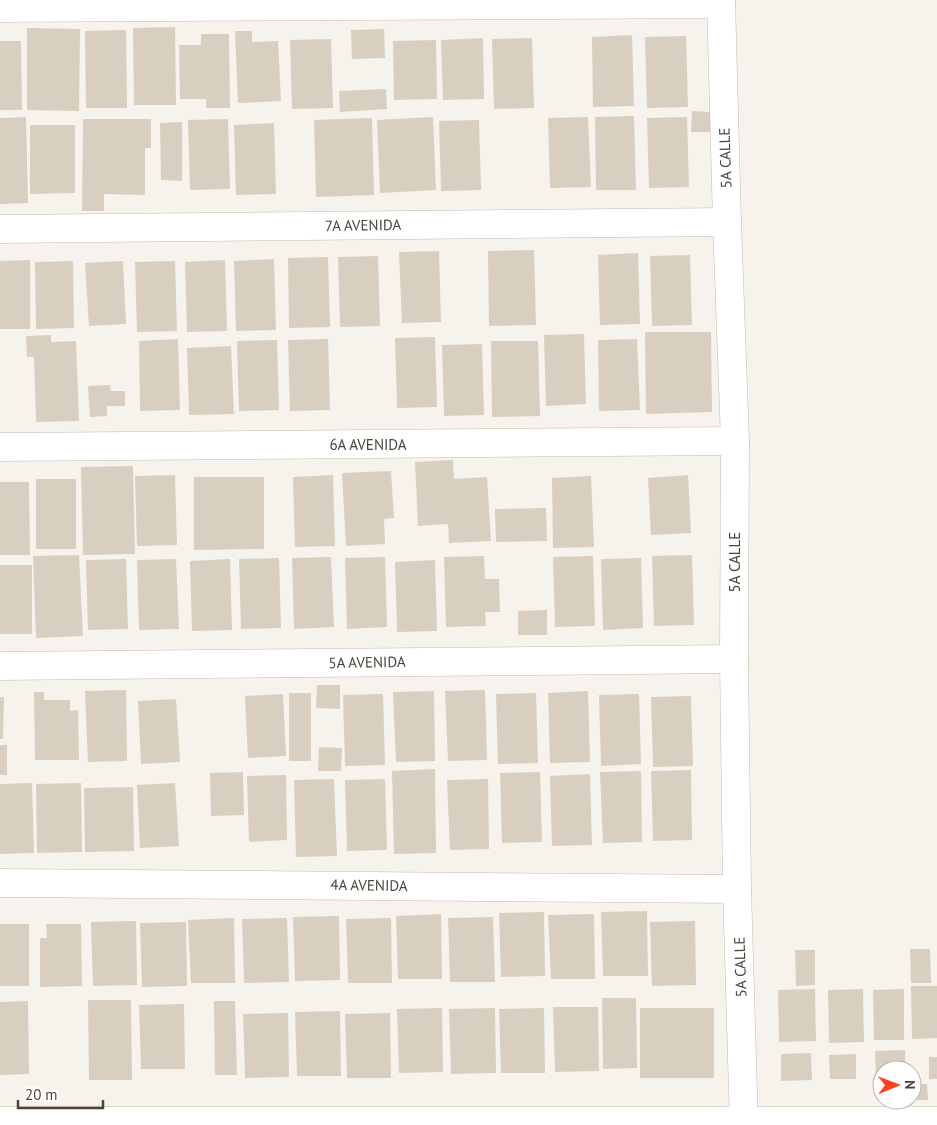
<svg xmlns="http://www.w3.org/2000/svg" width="937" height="1125" font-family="'PT Sans',sans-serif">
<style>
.building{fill:#d8cfc1}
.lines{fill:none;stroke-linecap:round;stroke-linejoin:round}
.street-casing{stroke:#c2bbae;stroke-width:29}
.street{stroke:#fff;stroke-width:28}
.labels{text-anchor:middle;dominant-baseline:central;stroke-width:4;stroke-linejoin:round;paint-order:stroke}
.street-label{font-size:15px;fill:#4b4439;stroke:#fff}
</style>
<rect width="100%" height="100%" fill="#f6f3ec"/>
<g class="building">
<polygon points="175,27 176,105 134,105 133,28"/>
<polygon points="27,28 80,29 79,111 27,110"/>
<polygon points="384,29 385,58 352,59 351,30"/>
<polygon points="126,30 127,108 86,108 85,31"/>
<polygon points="235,31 252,31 252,42 278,41 281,101 238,103"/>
<polygon points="201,34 229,34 230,108 206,108 206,99 180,99 179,45 201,45"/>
<polygon points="632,35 634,106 593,107 592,37"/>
<polygon points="686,36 688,107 647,108 645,37"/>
<polygon points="483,38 484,99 443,100 441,40"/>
<polygon points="532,38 534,108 494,109 492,39"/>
<polygon points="331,39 333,108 292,109 290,40"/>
<polygon points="436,40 437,99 394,100 393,41"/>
<polygon points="0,41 21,41 22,110 0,110"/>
<polygon points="386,89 387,109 340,112 339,91"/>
<polygon points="692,111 710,112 710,132 691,132"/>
<polygon points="634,116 636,190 596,190 595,117"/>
<polygon points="26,117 28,203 0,204 0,118"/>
<polygon points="433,117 436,190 380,193 377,120"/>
<polygon points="588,117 591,187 550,188 548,118"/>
<polygon points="687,117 689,187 649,188 647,118"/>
<polygon points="372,118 374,195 316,197 314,120"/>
<polygon points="83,119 151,119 151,148 145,148 145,195 104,194 104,211 82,211"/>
<polygon points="228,119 230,189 190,190 188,120"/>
<polygon points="479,120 481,190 441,191 439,121"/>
<polygon points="182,122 182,181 161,180 160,123"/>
<polygon points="274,123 276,194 236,195 234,125"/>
<polygon points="30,125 75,125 75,193 30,194"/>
<polygon points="534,250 536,325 489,326 488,251"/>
<polygon points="439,251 441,322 402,323 399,252"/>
<polygon points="638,253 640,324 600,325 598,255"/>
<polygon points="690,255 692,325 652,326 650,256"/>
<polygon points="378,256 380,326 340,327 338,257"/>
<polygon points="328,257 330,327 289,328 288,258"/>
<polygon points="274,259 276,330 236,331 234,261"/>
<polygon points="30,260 30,329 0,329 0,261"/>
<polygon points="225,260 227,331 187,332 185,262"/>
<polygon points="73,261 74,328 36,329 35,262"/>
<polygon points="123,261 126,324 89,326 85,263"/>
<polygon points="175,261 177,331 137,332 135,262"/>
<polygon points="645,332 711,332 712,412 646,414"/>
<polygon points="584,334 586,404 546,406 544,335"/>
<polygon points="51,335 51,342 76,341 79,421 36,422 34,357 27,357 26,336"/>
<polygon points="435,337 437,407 397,408 395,338"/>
<polygon points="178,339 180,410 140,411 139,341"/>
<polygon points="328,339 330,410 290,411 288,340"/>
<polygon points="637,339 640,410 599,411 598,340"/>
<polygon points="277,340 279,410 239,411 237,341"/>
<polygon points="491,341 538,341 540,416 492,417"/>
<polygon points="482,344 484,415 444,416 442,345"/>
<polygon points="231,346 234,414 189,415 187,348"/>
<polygon points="110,385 111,391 125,391 125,406 107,406 107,416 90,417 88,386"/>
<polygon points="453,460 454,479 487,477 491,541 449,543 448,524 418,526 415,462"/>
<polygon points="133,466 135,554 83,555 81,467"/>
<polygon points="391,471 394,518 384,519 385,544 346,546 342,473"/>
<polygon points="175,475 177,545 137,546 135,476"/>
<polygon points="333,475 335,546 295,547 293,477"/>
<polygon points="688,475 691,533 651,535 648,478"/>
<polygon points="591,476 594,547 553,548 552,478"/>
<polygon points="194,477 264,477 264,549 194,550"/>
<rect x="36" y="479" width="40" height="70"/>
<polygon points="0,482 29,482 30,555 0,555"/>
<polygon points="546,508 547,541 496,542 495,509"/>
<polygon points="79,555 83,636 36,638 33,556"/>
<polygon points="692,555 694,625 654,626 652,556"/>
<polygon points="484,556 485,579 499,579 500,612 485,612 486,626 446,627 444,557"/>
<polygon points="593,556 595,626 555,627 553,557"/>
<polygon points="331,557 334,627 294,629 292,558"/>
<polygon points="385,557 387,627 347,629 345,558"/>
<polygon points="279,558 281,628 241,629 239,559"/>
<polygon points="641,558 643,628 603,630 601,559"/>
<polygon points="126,559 128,629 88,630 86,560"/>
<polygon points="176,559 179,629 139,630 137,560"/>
<polygon points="230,559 232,630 192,631 190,561"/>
<polygon points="435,560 437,631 397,632 395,562"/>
<rect x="0" y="565" width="32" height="69"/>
<polygon points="547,610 547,635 518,635 518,611"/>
<polygon points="317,685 340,685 340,709 316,708"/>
<polygon points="126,690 127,761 88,762 85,691"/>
<polygon points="485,690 487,760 448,761 445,691"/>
<polygon points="434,691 435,761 396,762 393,692"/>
<polygon points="588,691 590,762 550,763 548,693"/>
<polygon points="34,692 44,692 44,700 70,700 70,711 78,710 79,760 35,760"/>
<rect x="289" y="693" width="22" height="68"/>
<polygon points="536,693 538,763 498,764 496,694"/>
<polygon points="283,694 286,756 248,758 245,696"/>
<polygon points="383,694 385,765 345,766 343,695"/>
<polygon points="639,694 641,764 601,766 599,695"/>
<polygon points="691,696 693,766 653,767 651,697"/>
<polygon points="0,697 4,697 3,739 0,739"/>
<polygon points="176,699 180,762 141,764 138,701"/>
<rect x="0" y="745" width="7" height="30"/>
<polygon points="319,747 342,748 341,771 318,771"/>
<polygon points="435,769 436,853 394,854 392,771"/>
<polygon points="691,770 692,840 653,841 651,771"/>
<polygon points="641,771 642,842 603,843 600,772"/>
<polygon points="243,772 244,815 211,816 210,773"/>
<polygon points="540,772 542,842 502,843 500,773"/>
<polygon points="590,774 592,845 552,846 550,776"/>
<polygon points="286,775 287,840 249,842 247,776"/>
<polygon points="334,779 337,856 296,857 294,780"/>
<polygon points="385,779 387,850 347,851 345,780"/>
<polygon points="488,779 489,849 450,850 447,780"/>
<polygon points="32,783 34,853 0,854 0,784"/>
<polygon points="81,783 82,852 37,853 36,784"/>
<polygon points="175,783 179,846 140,848 137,785"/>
<polygon points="133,787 134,851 85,852 84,788"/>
<polygon points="647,911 648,976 603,976 601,912"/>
<polygon points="544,912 545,976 501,977 499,913"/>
<polygon points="441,914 442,979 398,979 396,916"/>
<polygon points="594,914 595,979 551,979 548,915"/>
<polygon points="339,916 340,980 295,981 293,917"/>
<polygon points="493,917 495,982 450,982 448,918"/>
<polygon points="234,918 235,983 191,983 188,920"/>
<polygon points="287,918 289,982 244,983 242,919"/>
<polygon points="391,918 392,983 348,983 346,919"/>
<polygon points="136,921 137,985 93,986 91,922"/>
<polygon points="695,921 696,985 652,986 650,922"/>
<polygon points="186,922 187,986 142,987 140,923"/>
<rect x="0" y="924" width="29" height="62"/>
<polygon points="46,924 81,924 82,986 40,987 40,938 47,938"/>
<polygon points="910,949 930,949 931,983 911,983"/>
<polygon points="795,950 815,950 815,985 796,986"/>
<polygon points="911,986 937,986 937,1038 912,1039"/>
<polygon points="815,989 816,1041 779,1042 778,990"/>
<polygon points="863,989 864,1042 829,1043 828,990"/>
<polygon points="904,989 904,1040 874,1040 873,990"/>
<polygon points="602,998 636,998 637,1068 603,1069"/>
<polygon points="88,1000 131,1000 132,1080 89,1080"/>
<polygon points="28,1001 29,1074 0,1075 0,1002"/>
<polygon points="214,1001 235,1001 237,1075 215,1075"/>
<polygon points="184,1004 185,1069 141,1069 139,1005"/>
<polygon points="553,1007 598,1007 599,1071 555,1072"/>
<polygon points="442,1008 443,1072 399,1073 397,1009"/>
<polygon points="495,1008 496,1073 451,1074 449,1009"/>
<polygon points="544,1008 545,1073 501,1073 499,1009"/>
<rect x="640" y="1008" width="74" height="70"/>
<polygon points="340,1011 341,1076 297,1076 295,1012"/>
<polygon points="288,1013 289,1077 245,1078 243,1014"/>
<polygon points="390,1013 391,1078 347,1078 345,1014"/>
<polygon points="905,1050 905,1070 882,1070 882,1078 876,1079 875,1051"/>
<polygon points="811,1053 812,1080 781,1081 781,1054"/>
<polygon points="856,1054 856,1079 830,1079 829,1055"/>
<rect x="929" y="1057" width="8" height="22"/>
<polygon points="912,1084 927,1084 928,1100 912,1100"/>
</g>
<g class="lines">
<defs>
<g id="street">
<polyline points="721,0 727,222 735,441 734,659 737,889 744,1125"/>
<polyline points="0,8 721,4"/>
<polyline points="0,229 727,222"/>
<polyline points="0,447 735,441"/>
<polyline points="0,666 734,659"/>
<polyline points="0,883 737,889"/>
<polyline points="0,1121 937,1121"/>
</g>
</defs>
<use href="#street" class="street-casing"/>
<use href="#street" class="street"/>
</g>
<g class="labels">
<g class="street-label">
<text transform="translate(725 158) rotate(-92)">5A CALLE</text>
<text transform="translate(363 225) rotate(-1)">7A AVENIDA</text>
<text x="368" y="444">6A AVENIDA</text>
<text transform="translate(734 562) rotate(-90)">5A CALLE</text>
<text transform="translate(367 662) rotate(-1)">5A AVENIDA</text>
<text transform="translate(369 885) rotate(1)">4A AVENIDA</text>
<text transform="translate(740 967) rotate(-92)">5A CALLE</text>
</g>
</g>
<g transform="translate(897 1085) rotate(89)"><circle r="24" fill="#ffffff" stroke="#b7b4b0"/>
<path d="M0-4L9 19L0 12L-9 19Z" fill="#fc3f1d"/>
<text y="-8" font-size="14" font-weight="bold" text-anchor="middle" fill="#4b4439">N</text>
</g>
<path d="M18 1100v8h85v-8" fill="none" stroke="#4b4439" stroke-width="2.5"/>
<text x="25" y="1100" font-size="15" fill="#4b4439" stroke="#ffffff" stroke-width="4" paint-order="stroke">20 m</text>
</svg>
